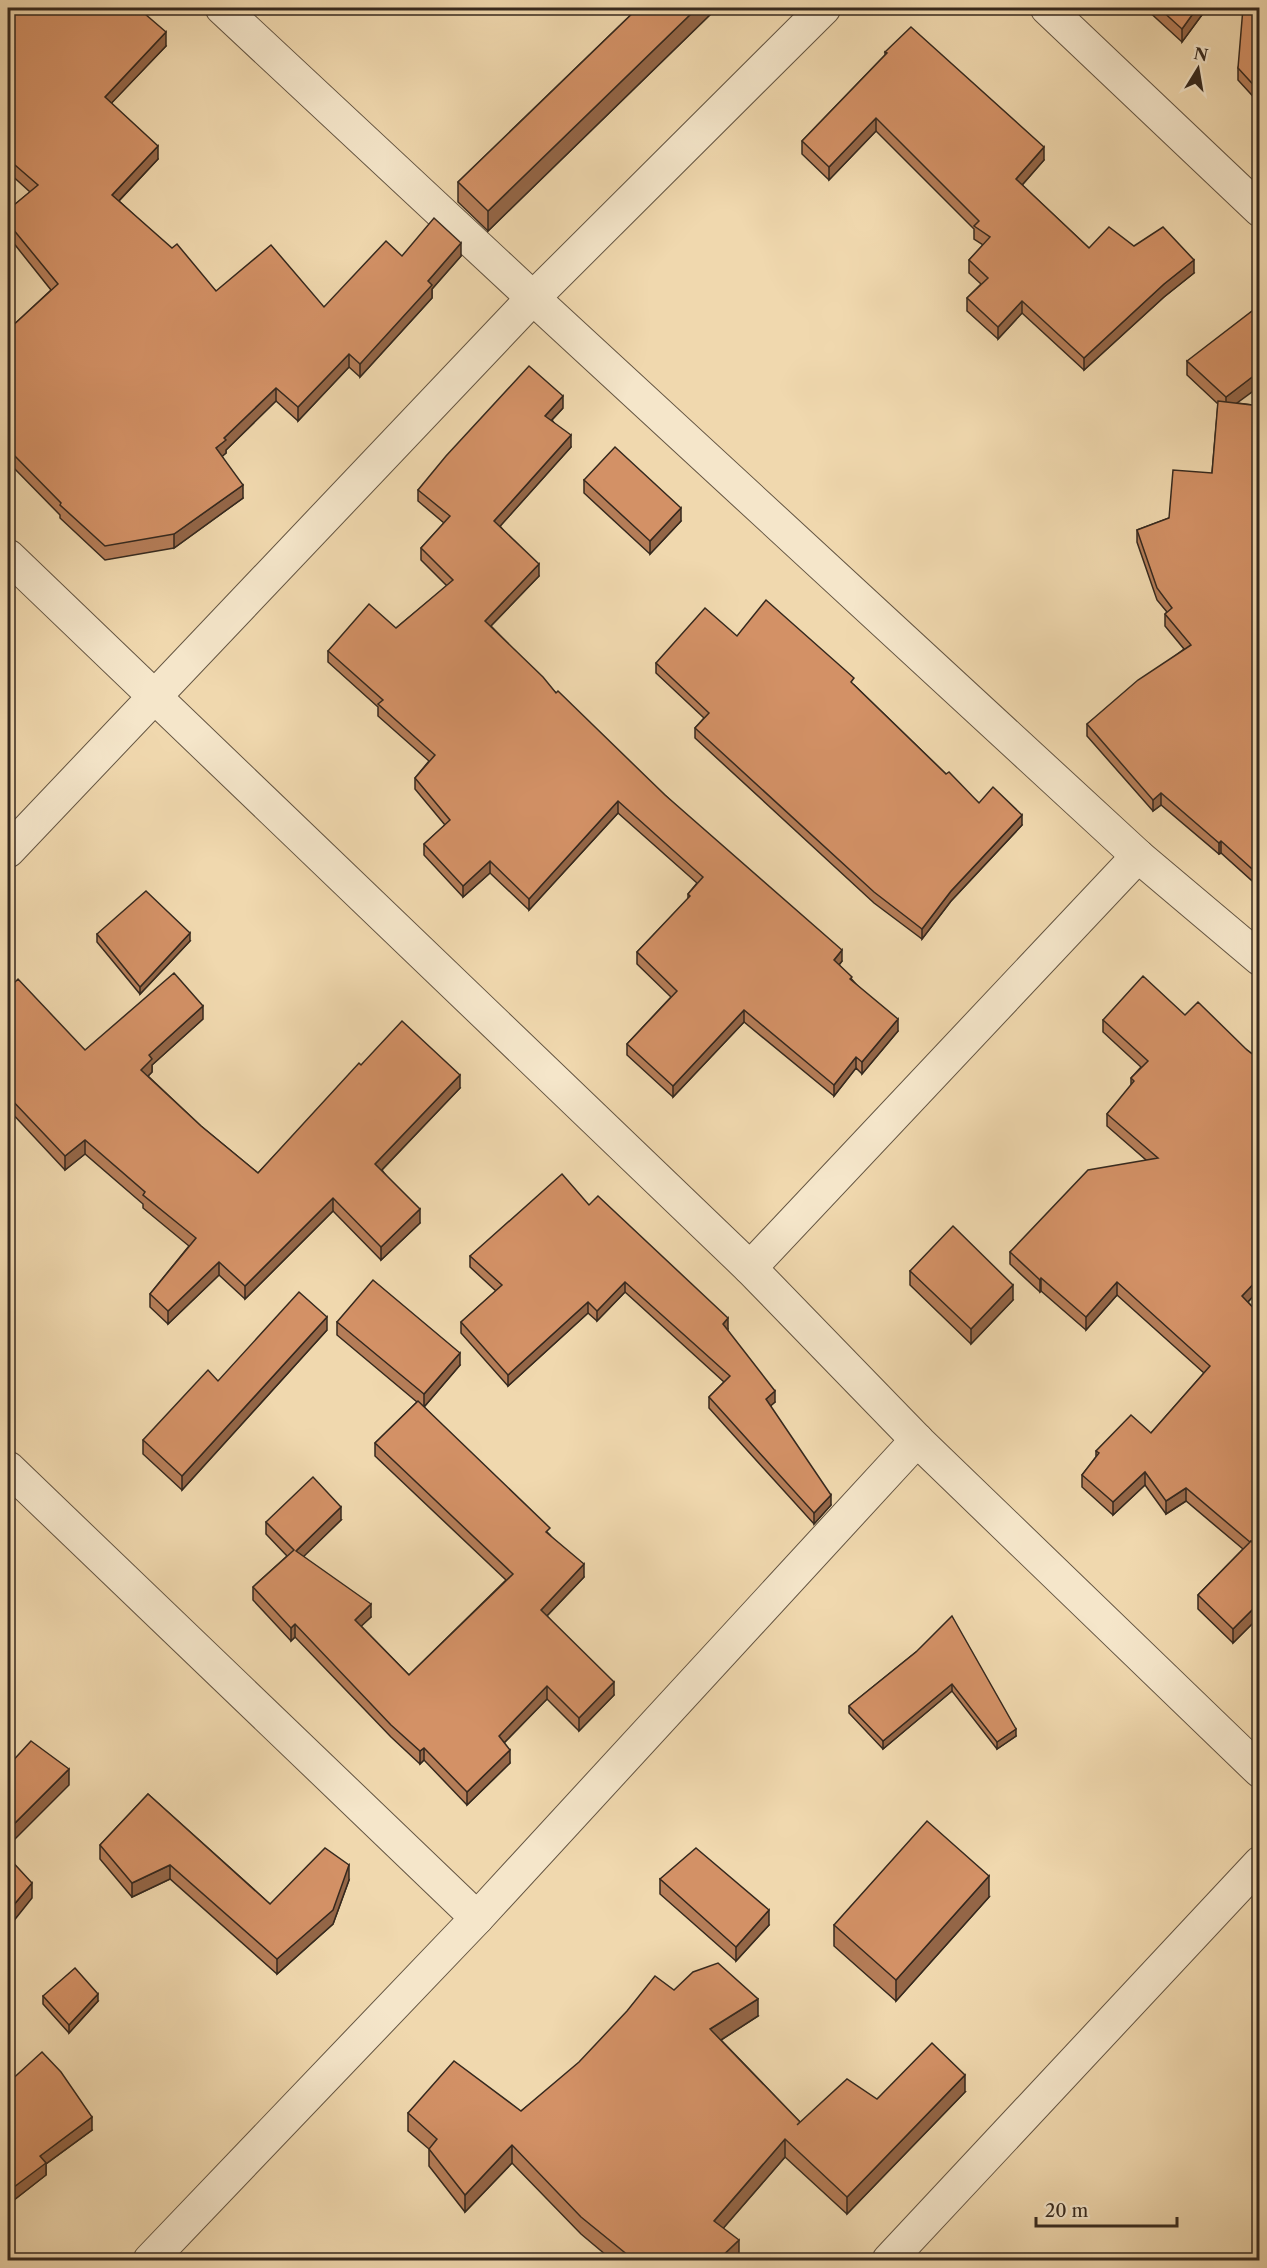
<svg xmlns="http://www.w3.org/2000/svg" width="1267" height="2268" font-family="'Libre Caslon Text',serif">
<style>
.lines{fill:none;stroke-linecap:round;stroke-linejoin:round}
.street-casing{stroke:#645542;stroke-width:35}
.street{stroke:#f5e6ca;stroke-width:33}
.wall{fill:#b57d58;stroke:#36291e;stroke-width:1.5}
.shaded-wall{fill:#946647;stroke:#36291e;stroke-width:1.5}
.building{fill:#d39166;stroke:#36291e;stroke-width:1.5}
</style>
<rect width="100%" height="100%" fill="#f0d8ae"/>
<filter id="stains"><feTurbulence type="fractalNoise" baseFrequency=".00333" numOctaves="4"/><feColorMatrix values="0 0 0 0 .2 0 0 0 0 .09 0 0 0 0 .02 0 0 0 .5 -.17"/></filter>
<radialGradient id="worn" r=".72"><stop offset=".6" stop-color="#630" stop-opacity="0"/><stop offset="1" stop-color="#630" stop-opacity=".3"/></radialGradient>
<g class="lines">
<defs>
<g id="street">
<polyline points="222,8 533,298 1138,856 1260,959"/>
<polyline points="1047,8 1260,210"/>
<polyline points="8,556 750,1268 917,1440 1260,1771"/>
<polyline points="8,851 533,298 824,8"/>
<polyline points="750,1268 1138,856"/>
<polyline points="8,1468 477,1918"/>
<polyline points="150,2260 477,1918 917,1440"/>
<polyline points="889,2260 1260,1863"/>
</g>
</defs>
<use href="#street" class="street-casing"/>
<use href="#street" class="street"/>
</g>
<g class="wall">
<polygon points="8,8 98,13 166,46 111,103 158,159 119,201 216,291 324,307 402,256 461,256 432,289 432,298 360,377 349,367 298,421 276,401 226,450 226,453 222,456 243,498 174,548 105,560 60,518 60,515 8,462 8,330 51,290 8,236 8,210 30,192 8,172"/>
<polygon points="638,8 717,8 488,231 458,202 458,182"/>
<polygon points="1145,8 1207,8 1182,42"/>
<polygon points="1260,8 1260,104 1238,80 1238,68"/>
<polygon points="885,52 1044,160 1022,185 1089,248 1134,246 1194,273 1164,297 1084,370 1022,313 998,339 967,311 967,298 981,284 969,273 969,260 983,245 974,239 974,229 876,131 829,180 802,154 802,141 885,55"/>
<polygon points="1187,361 1237,403 1260,406 1260,888 1221,853 1219,854 1161,805 1153,811 1087,736 1087,724 1184,649 1165,626 1165,614 1167,612 1157,600 1137,542 1137,530 1169,518 1212,473 1218,404 1187,375"/>
<polygon points="563,408 552,420 571,447 500,526 539,576 491,626 556,693 842,961 839,965 898,1031 862,1074 856,1068 834,1096 744,1022 673,1097 627,1055 627,1044 671,997 637,964 637,952 688,899 688,894 697,883 618,813 529,910 490,873 463,897 424,855 424,844 445,825 415,789 415,778 429,761 378,716 378,707 328,662 328,651 396,628 447,586 421,560 421,548 444,523 418,501 418,490"/>
<polygon points="584,480 681,521 650,554 584,493"/>
<polygon points="737,636 854,685 946,774 979,803 1022,825 951,901 922,939 874,903 695,738 695,728 704,718 656,673 656,663"/>
<polygon points="97,934 190,941 140,994 97,942"/>
<polygon points="8,989 85,1050 203,1019 152,1065 152,1072 148,1076 201,1126 258,1173 361,1065 460,1088 382,1170 420,1223 381,1260 333,1211 245,1299 219,1275 168,1324 150,1307 150,1294 189,1246 143,1208 143,1204 85,1154 65,1170 8,1109"/>
<polygon points="1185,1015 1247,1050 1260,1060 1260,1289 1248,1302 1260,1315 1260,1616 1233,1643 1198,1609 1198,1595 1243,1549 1186,1501 1166,1514 1145,1485 1113,1515 1082,1487 1082,1475 1096,1457 1096,1451 1151,1433 1204,1373 1117,1295 1086,1330 1041,1291 1040,1292 1010,1264 1010,1252 1146,1160 1107,1126 1107,1114 1131,1086 1131,1078 1141,1067 1103,1032 1103,1020"/>
<polygon points="589,1205 728,1329 727,1330 775,1402 770,1406 831,1505 814,1524 709,1408 709,1397 724,1382 625,1292 597,1321 588,1313 508,1386 461,1333 461,1322 496,1291 470,1267 470,1256"/>
<polygon points="910,1271 1013,1300 971,1344 910,1285"/>
<polygon points="337,1322 460,1365 424,1407 550,1535 584,1577 547,1616 614,1695 579,1731 547,1699 504,1743 510,1763 467,1805 424,1760 420,1764 391,1737 295,1637 291,1641 253,1600 253,1587 287,1556 266,1534 266,1522 341,1520 303,1556 371,1617 361,1626 409,1675 506,1580 375,1456 375,1443 417,1402 337,1335"/>
<polygon points="327,1330 182,1490 143,1454 143,1440 218,1381"/>
<polygon points="916,1652 1016,1736 997,1749 952,1691 883,1749 849,1713 849,1706"/>
<polygon points="148,1794 270,1904 349,1880 333,1924 277,1974 170,1879 132,1897 100,1859 100,1845"/>
<polygon points="660,1879 769,1925 736,1961 660,1894"/>
<polygon points="989,1897 896,2001 834,1946 834,1925"/>
<polygon points="674,1990 758,2016 721,2040 800,2122 877,2099 965,2092 847,2214 785,2157 723,2228 739,2258 736,2260 612,2260 581,2234 512,2163 465,2212 429,2166 429,2149 408,2131 408,2113 521,2111"/>
<polygon points="43,1996 98,2001 69,2033 43,2004"/>
<polygon points="8,2083 92,2130 46,2164 46,2175 14,2200 8,2192"/>
</g>
<g class="shaded-wall">
<polygon points="697,8 717,8 488,231 488,211"/>
<polygon points="1197,8 1207,8 1182,42 1182,29"/>
<polygon points="166,32 166,46 105,110 105,97"/>
<polygon points="876,118 876,131 829,180 829,167"/>
<polygon points="158,146 158,159 112,208 112,195"/>
<polygon points="1044,147 1044,160 1016,192 1016,179"/>
<polygon points="461,243 461,256 432,289 432,298 360,377 360,364 428,281"/>
<polygon points="1194,260 1194,273 1164,297 1084,370 1084,358 1164,284"/>
<polygon points="1022,301 1022,313 998,339 998,327"/>
<polygon points="349,354 349,367 298,421 298,407"/>
<polygon points="1260,371 1260,386 1226,411 1226,397"/>
<polygon points="276,388 276,401 226,450 226,453 216,462 216,448 224,438"/>
<polygon points="563,396 563,408 545,427 545,416"/>
<polygon points="571,435 571,447 494,533 494,521"/>
<polygon points="243,485 243,498 174,548 174,534"/>
<polygon points="681,508 681,521 650,554 650,541"/>
<polygon points="539,564 539,576 485,632 485,621"/>
<polygon points="1161,793 1161,805 1153,811 1153,800"/>
<polygon points="618,801 618,813 529,910 529,899"/>
<polygon points="1022,815 1022,825 951,901 922,939 922,929 951,891"/>
<polygon points="1221,841 1221,853 1219,854 1219,843"/>
<polygon points="490,861 490,873 463,897 463,886"/>
<polygon points="190,933 190,941 140,994 140,987"/>
<polygon points="842,950 842,961 834,971 834,960"/>
<polygon points="203,1006 203,1019 152,1065 152,1072 141,1083 141,1070 149,1055"/>
<polygon points="744,1010 744,1022 673,1097 673,1086"/>
<polygon points="898,1019 898,1031 862,1074 862,1062"/>
<polygon points="856,1057 856,1068 834,1096 834,1085"/>
<polygon points="460,1075 460,1088 375,1177 375,1164"/>
<polygon points="85,1140 85,1154 65,1170 65,1156"/>
<polygon points="333,1198 333,1211 245,1299 245,1286"/>
<polygon points="420,1209 420,1223 381,1260 381,1247"/>
<polygon points="219,1262 219,1275 168,1324 168,1311"/>
<polygon points="1260,1277 1260,1289 1242,1308 1242,1296"/>
<polygon points="1041,1278 1041,1291 1040,1292 1040,1280"/>
<polygon points="625,1282 625,1292 597,1321 597,1311"/>
<polygon points="1117,1282 1117,1295 1086,1330 1086,1317"/>
<polygon points="1013,1285 1013,1300 971,1344 971,1329"/>
<polygon points="588,1302 588,1313 508,1386 508,1375"/>
<polygon points="327,1317 327,1330 182,1490 182,1476"/>
<polygon points="728,1318 728,1329 723,1335 723,1324"/>
<polygon points="460,1353 460,1365 424,1407 424,1394"/>
<polygon points="775,1391 775,1402 766,1410 766,1399"/>
<polygon points="1145,1472 1145,1485 1113,1515 1113,1502"/>
<polygon points="1186,1488 1186,1501 1166,1514 1166,1501"/>
<polygon points="831,1495 831,1505 814,1524 814,1513"/>
<polygon points="341,1507 341,1520 296,1564 296,1551"/>
<polygon points="584,1564 584,1577 541,1622 541,1610"/>
<polygon points="1260,1602 1260,1616 1233,1643 1233,1629"/>
<polygon points="371,1604 371,1617 355,1632 355,1620"/>
<polygon points="295,1624 295,1637 291,1641 291,1628"/>
<polygon points="614,1682 614,1695 579,1731 579,1718"/>
<polygon points="952,1684 952,1691 883,1749 883,1741"/>
<polygon points="547,1686 547,1699 499,1748 499,1736"/>
<polygon points="1016,1729 1016,1736 997,1749 997,1742"/>
<polygon points="424,1748 424,1760 420,1764 420,1751"/>
<polygon points="510,1750 510,1763 467,1805 467,1792"/>
<polygon points="69,1769 69,1785 8,1846 8,1830"/>
<polygon points="170,1865 170,1879 132,1897 132,1883"/>
<polygon points="349,1865 349,1880 333,1924 277,1974 277,1959"/>
<polygon points="989,1876 989,1897 896,2001 896,1980"/>
<polygon points="32,1883 32,1898 8,1928 8,1912"/>
<polygon points="769,1910 769,1925 736,1961 736,1947"/>
<polygon points="98,1994 98,2001 69,2033 69,2025"/>
<polygon points="758,1999 758,2016 710,2047 710,2029"/>
<polygon points="965,2075 965,2092 847,2214 847,2197"/>
<polygon points="92,2117 92,2130 46,2164 46,2175 14,2200 14,2187 40,2156"/>
<polygon points="785,2139 785,2157 714,2239 714,2221"/>
<polygon points="512,2145 512,2163 465,2212 465,2195"/>
<polygon points="739,2240 739,2258 736,2260 718,2260"/>
</g>
<g class="building">
<polygon points="8,8 93,8 98,13 103,8 138,8 166,32 105,97 158,146 112,195 172,248 177,244 216,291 271,245 324,307 386,241 402,256 434,218 461,243 428,281 432,285 360,364 349,354 298,407 276,388 224,438 226,440 216,448 243,485 174,534 105,546 60,505 61,503 8,449 8,330 58,284 8,223 8,210 38,185 8,159"/>
<polygon points="638,8 697,8 488,211 458,182"/>
<polygon points="1159,8 1197,8 1182,29"/>
<polygon points="1243,8 1260,8 1260,92 1238,68"/>
<polygon points="911,27 1044,147 1016,179 1089,248 1109,227 1134,246 1163,227 1194,260 1164,284 1084,358 1022,301 998,327 967,298 988,278 969,260 990,237 974,226 979,221 876,118 829,167 802,141 887,53 885,52"/>
<polygon points="1256,308 1260,311 1260,371 1226,397 1187,361"/>
<polygon points="529,366 563,396 545,416 571,435 494,521 539,564 485,621 543,677 556,693 558,691 665,795 842,950 834,960 852,977 850,979 898,1019 862,1062 856,1057 834,1085 744,1010 673,1086 627,1044 677,991 637,952 690,896 688,894 703,877 618,801 529,899 490,861 463,886 424,844 450,820 415,778 435,755 378,704 383,700 328,651 369,604 396,628 453,580 421,548 450,516 418,490 446,456"/>
<polygon points="1218,401 1260,406 1260,876 1221,841 1219,843 1161,793 1153,800 1087,724 1138,680 1191,645 1165,614 1172,608 1157,588 1137,530 1169,518 1173,470 1212,473"/>
<polygon points="615,447 681,508 650,541 584,480"/>
<polygon points="766,600 854,678 851,682 946,774 949,772 979,803 993,787 1022,815 951,891 922,929 874,892 695,728 709,713 656,663 705,608 737,636"/>
<polygon points="146,891 190,933 140,987 97,934"/>
<polygon points="174,973 203,1006 149,1055 152,1059 141,1070 201,1126 258,1173 359,1063 361,1065 402,1021 460,1075 375,1164 420,1209 381,1247 333,1198 245,1286 219,1262 168,1311 150,1294 196,1238 143,1195 145,1192 85,1140 65,1156 8,1096 8,989 18,979 85,1050"/>
<polygon points="1143,976 1185,1015 1198,1002 1247,1050 1260,1060 1260,1277 1242,1296 1260,1315 1260,1550 1251,1541 1250,1542 1186,1488 1166,1501 1145,1472 1113,1502 1082,1475 1099,1453 1096,1451 1131,1415 1151,1433 1210,1366 1117,1282 1086,1317 1041,1278 1040,1280 1010,1252 1088,1170 1158,1158 1107,1114 1134,1081 1131,1078 1148,1061 1103,1020"/>
<polygon points="562,1174 589,1205 598,1196 728,1318 723,1324 775,1391 766,1399 831,1495 814,1513 709,1397 730,1376 625,1282 597,1311 588,1302 508,1375 461,1322 502,1285 470,1256"/>
<polygon points="953,1226 1013,1285 971,1329 910,1271"/>
<polygon points="373,1280 460,1353 424,1394 337,1322"/>
<polygon points="299,1292 327,1317 182,1476 143,1440 208,1370 218,1381"/>
<polygon points="418,1401 550,1528 546,1532 584,1564 541,1610 614,1682 579,1718 547,1686 499,1736 510,1750 467,1792 424,1748 420,1751 391,1725 295,1624 291,1628 253,1587 294,1550 266,1522 313,1477 341,1507 296,1551 371,1604 355,1620 409,1675 513,1574 375,1443"/>
<polygon points="1251,1541 1260,1550 1260,1602 1233,1629 1198,1595"/>
<polygon points="952,1616 1016,1729 997,1742 952,1684 883,1741 849,1706 916,1652"/>
<polygon points="31,1741 69,1769 8,1830 8,1766"/>
<polygon points="148,1794 270,1904 325,1848 349,1865 333,1910 277,1959 170,1865 132,1883 100,1845"/>
<polygon points="927,1821 989,1876 896,1980 834,1925"/>
<polygon points="696,1848 769,1910 736,1947 660,1879"/>
<polygon points="8,1857 32,1883 8,1912"/>
<polygon points="718,1963 758,1999 710,2029 800,2122 797,2125 847,2079 877,2099 932,2043 965,2075 847,2197 785,2139 714,2221 739,2240 718,2260 634,2260 581,2217 512,2145 465,2195 429,2149 437,2139 408,2113 454,2061 521,2111 579,2062 627,2011 655,1976 674,1990 693,1972"/>
<polygon points="75,1968 98,1994 69,2025 43,1996"/>
<polygon points="42,2052 61,2072 92,2117 40,2156 46,2163 14,2187 8,2179 8,2083"/>
</g>
<rect width="1267" height="2268" fill="none" stroke="#f0d8ae" stroke-width="30"/>
<rect x="9" y="9" width="1249" height="2250" fill="none" stroke="#36291e" stroke-width="3"/>
<rect x="15" y="15" width="1237" height="2238" fill="none" stroke="#36291e" stroke-width="1.5"/>
<g transform="translate(1198 69) rotate(11)" stroke="#f5e6ca" stroke-width="4.5" paint-order="stroke">
<path d="M0-4.5L10 22L0 15L-10 22Z" fill="#36291e"/>
<text y="-9" font-size="16" font-weight="bold" text-anchor="middle" fill="#36291e">N</text>
</g>
<path d="M1036 2217v9h141v-9" fill="none" stroke="#36291e" stroke-width="3"/>
<text x="1045" y="2217" font-size="18" fill="#36291e" stroke="#f5e6ca" stroke-width="4.5" paint-order="stroke">20 m</text>
<rect width="100%" height="100%" filter="url(#stains)"/>
<rect width="100%" height="100%" fill="url(#worn)"/>
</svg>
